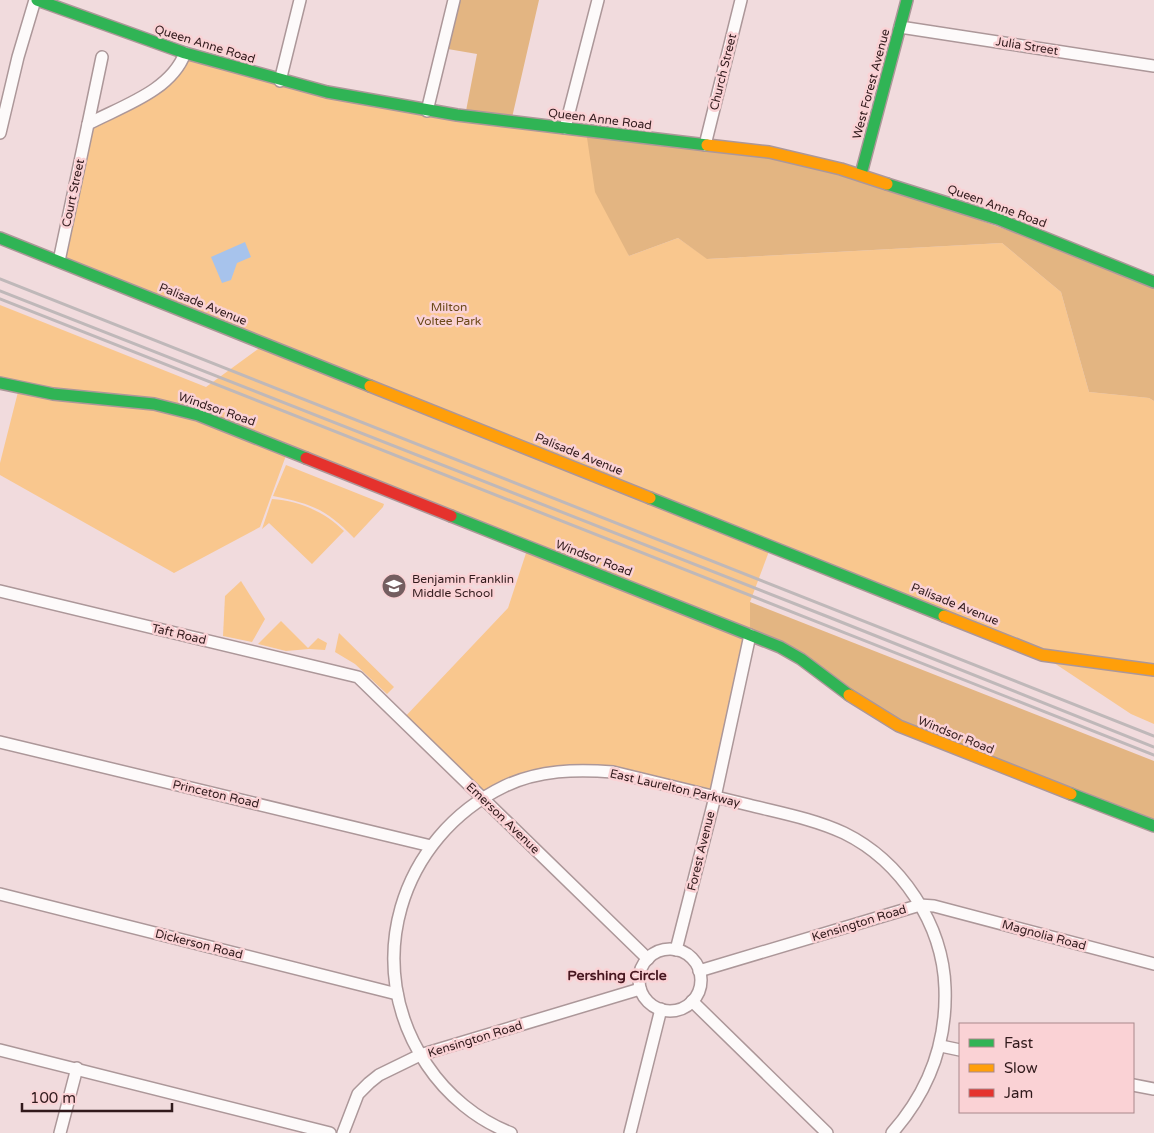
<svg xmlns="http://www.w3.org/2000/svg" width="1154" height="1133" font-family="'Varela Round',sans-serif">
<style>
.green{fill:#f9c78e}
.forest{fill:#e3b582}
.water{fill:#a7c3ec}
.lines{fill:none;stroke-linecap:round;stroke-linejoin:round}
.street-casing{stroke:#ac9799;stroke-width:14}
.fast-casing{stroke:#ac9799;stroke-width:14}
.slow-casing{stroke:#ac9799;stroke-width:14}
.jam-casing{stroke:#ac9799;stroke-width:14}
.street{stroke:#fdfafa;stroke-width:11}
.fast{stroke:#30b455;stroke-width:11}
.slow{stroke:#ff9f0a;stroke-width:11}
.jam{stroke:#e5322d;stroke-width:11}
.rail{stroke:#bfb8b9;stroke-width:3}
.labels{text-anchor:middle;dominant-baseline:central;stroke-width:5;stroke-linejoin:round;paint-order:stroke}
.street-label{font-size:12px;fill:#311a1c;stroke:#fad2d5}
.park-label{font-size:12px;fill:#6b4919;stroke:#fad2d5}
.poi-label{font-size:12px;fill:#311a1c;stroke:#fad2d5;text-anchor:start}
.neighbourhood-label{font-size:14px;font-weight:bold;fill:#481720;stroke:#fad2d5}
</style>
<rect width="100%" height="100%" fill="#f1dbdd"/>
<g class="green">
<polygon points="185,53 280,81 586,131 629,256 678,238 708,259 1002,243 1061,292 1089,392 1149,398 1154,401 1154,724 1131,714 1042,655 771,546 750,602 750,635 715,797 613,772 551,773 483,798 402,720 508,608 528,547 288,450 260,527 174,573 0,475 0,463 19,388 0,383 0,305 206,387 265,344 59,261 88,124 157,88"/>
<path d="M286,465L384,504L383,507L354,538C326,509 312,504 273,496Z"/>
<path d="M272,499C300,501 325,512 344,531L312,564L269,523L262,529Z"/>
<polygon points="241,581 265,619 252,642 223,636 225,596"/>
<polygon points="281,621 308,648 318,638 327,643 325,650 309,649 286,651 258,644"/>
<polygon points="339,633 394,687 387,694 355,664 335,652"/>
</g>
<g class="forest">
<polygon points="454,0 539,0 511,122 465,116 477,54 442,48"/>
<polygon points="586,131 824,165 1154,282 1154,401 1149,398 1089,392 1061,292 1002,243 707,259 678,238 629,256 595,192"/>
<polygon points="750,602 1154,761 1154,826 925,738 750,635"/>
</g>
<polygon class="water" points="245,242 251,257 237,263 231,280 222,283 211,257"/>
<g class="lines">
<defs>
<g id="street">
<polyline points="900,27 1154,66"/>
<polyline points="280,81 300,0"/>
<polyline points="427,111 454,0"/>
<polyline points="88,124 102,57"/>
<polyline points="565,128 598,0"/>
<polyline points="0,133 18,57 35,0"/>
<polyline points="705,145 741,0"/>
<path d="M59,261L88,124C122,106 171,91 185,53"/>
<polyline points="0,591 358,677 648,959"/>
<polyline points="0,742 431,846"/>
<polyline points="0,894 397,994"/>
<circle cx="670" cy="980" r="31"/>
<polyline points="676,950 715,797 750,635"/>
<polyline points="699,971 920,905 934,906 1154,964"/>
<polyline points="692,1001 827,1133"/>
<polyline points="941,1046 960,1050"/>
<polyline points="0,1050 330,1133"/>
<polyline points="1133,1085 1154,1089"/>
<polyline points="60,1133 77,1068"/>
<polyline points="343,1133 358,1094 369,1083 379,1075 420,1055 640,989"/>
<path d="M511,1133C477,1120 447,1095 427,1065C360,966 399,837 505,786C539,770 576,769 613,772C658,783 704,794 749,805C781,813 814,819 844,833C901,861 943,924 945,988C947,1044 929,1091 892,1133"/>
<polyline points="630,1133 661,1009"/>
</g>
<g id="fast">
<polyline points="37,0 185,53 327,92 457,115 707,145"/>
<polyline points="861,174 907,0"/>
<polyline points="887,184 998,219 1154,282"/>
<polyline points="0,238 370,386"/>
<polyline points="0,383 53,394 154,404 198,415 306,458"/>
<polyline points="650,498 944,616"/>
<polyline points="451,516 780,647 801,659 849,695"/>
<polyline points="1071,794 1154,826"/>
</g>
<g id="slow">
<polyline points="707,145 769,152 841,169 887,184"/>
<polyline points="370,386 650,498"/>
<polyline points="944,616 1042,655 1154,670"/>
<polyline points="849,695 899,726 1071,794"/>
</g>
<polyline id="jam" points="306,458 451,516"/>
</defs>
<use href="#street" class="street-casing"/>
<use href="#fast" class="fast-casing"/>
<use href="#slow" class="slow-casing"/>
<use href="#jam" class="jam-casing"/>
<use href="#street" class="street"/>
<use href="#fast" class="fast"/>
<use href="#slow" class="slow"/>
<use href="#jam" class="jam"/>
<g class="rail">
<polyline points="0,279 1154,736"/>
<polyline points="0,291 831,618 1154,747"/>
<polyline points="0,299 1154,755"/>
</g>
</g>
<defs>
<symbol id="school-disc" viewBox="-11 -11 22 22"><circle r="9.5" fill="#745e60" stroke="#fad2d5"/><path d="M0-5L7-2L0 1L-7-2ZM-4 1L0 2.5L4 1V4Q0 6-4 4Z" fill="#fff"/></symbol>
</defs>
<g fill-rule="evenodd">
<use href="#school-disc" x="380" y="572" width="28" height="28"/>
</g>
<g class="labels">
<g class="street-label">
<text transform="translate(205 44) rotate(17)">Queen Anne Road</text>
<text transform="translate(1027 46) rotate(9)">Julia Street</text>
<text transform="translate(723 72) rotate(-76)">Church Street</text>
<text transform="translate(871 84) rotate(-75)">West Forest Avenue</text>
<text transform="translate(600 119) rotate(7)">Queen Anne Road</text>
<text transform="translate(73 193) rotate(-78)">Court Street</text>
<text transform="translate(997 206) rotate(20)">Queen Anne Road</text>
<text transform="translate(203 304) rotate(22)">Palisade Avenue</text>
<text transform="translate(217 409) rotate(19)">Windsor Road</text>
<text transform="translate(579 454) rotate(22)">Palisade Avenue</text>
<text transform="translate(594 558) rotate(21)">Windsor Road</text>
<text transform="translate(955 604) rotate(22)">Palisade Avenue</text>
<text transform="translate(179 634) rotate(13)">Taft Road</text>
<text transform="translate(956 735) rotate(22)">Windsor Road</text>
<text transform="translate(675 788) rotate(13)">East Laurelton Parkway</text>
<text transform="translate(216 794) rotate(13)">Princeton Road</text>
<text transform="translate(503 818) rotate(44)">Emerson Avenue</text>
<text transform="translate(701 851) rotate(-76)">Forest Avenue</text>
<text transform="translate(859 923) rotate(-17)">Kensington Road</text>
<text transform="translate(1044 935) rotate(15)">Magnolia Road</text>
<text transform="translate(199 944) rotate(14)">Dickerson Road</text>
<text transform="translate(475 1039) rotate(-17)">Kensington Road</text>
</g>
<g class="park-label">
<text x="449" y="307">Milton<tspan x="449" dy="14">Voltee Park</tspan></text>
</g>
<g class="poi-label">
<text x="412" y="579">Benjamin Franklin<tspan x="412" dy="14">Middle School</tspan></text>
</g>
<g class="neighbourhood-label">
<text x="617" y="975">Pershing Circle</text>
</g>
</g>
<rect x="959" y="1023" width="175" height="90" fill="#fad2d5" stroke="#aa888b"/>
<rect x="969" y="1039" width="25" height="8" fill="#30b455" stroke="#aa888b"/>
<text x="1004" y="1048" font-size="15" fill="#311a1c">Fast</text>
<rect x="969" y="1064" width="25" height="8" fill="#ff9f0a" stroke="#aa888b"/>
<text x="1004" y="1073" font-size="15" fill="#311a1c">Slow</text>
<rect x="969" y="1089" width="25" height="8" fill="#e5322d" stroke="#aa888b"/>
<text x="1004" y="1098" font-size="15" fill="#311a1c">Jam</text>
<path d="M22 1103v8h150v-8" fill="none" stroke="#311a1c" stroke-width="2.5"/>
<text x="30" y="1103" font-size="15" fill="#311a1c" stroke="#fad2d5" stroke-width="4" paint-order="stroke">100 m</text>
</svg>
